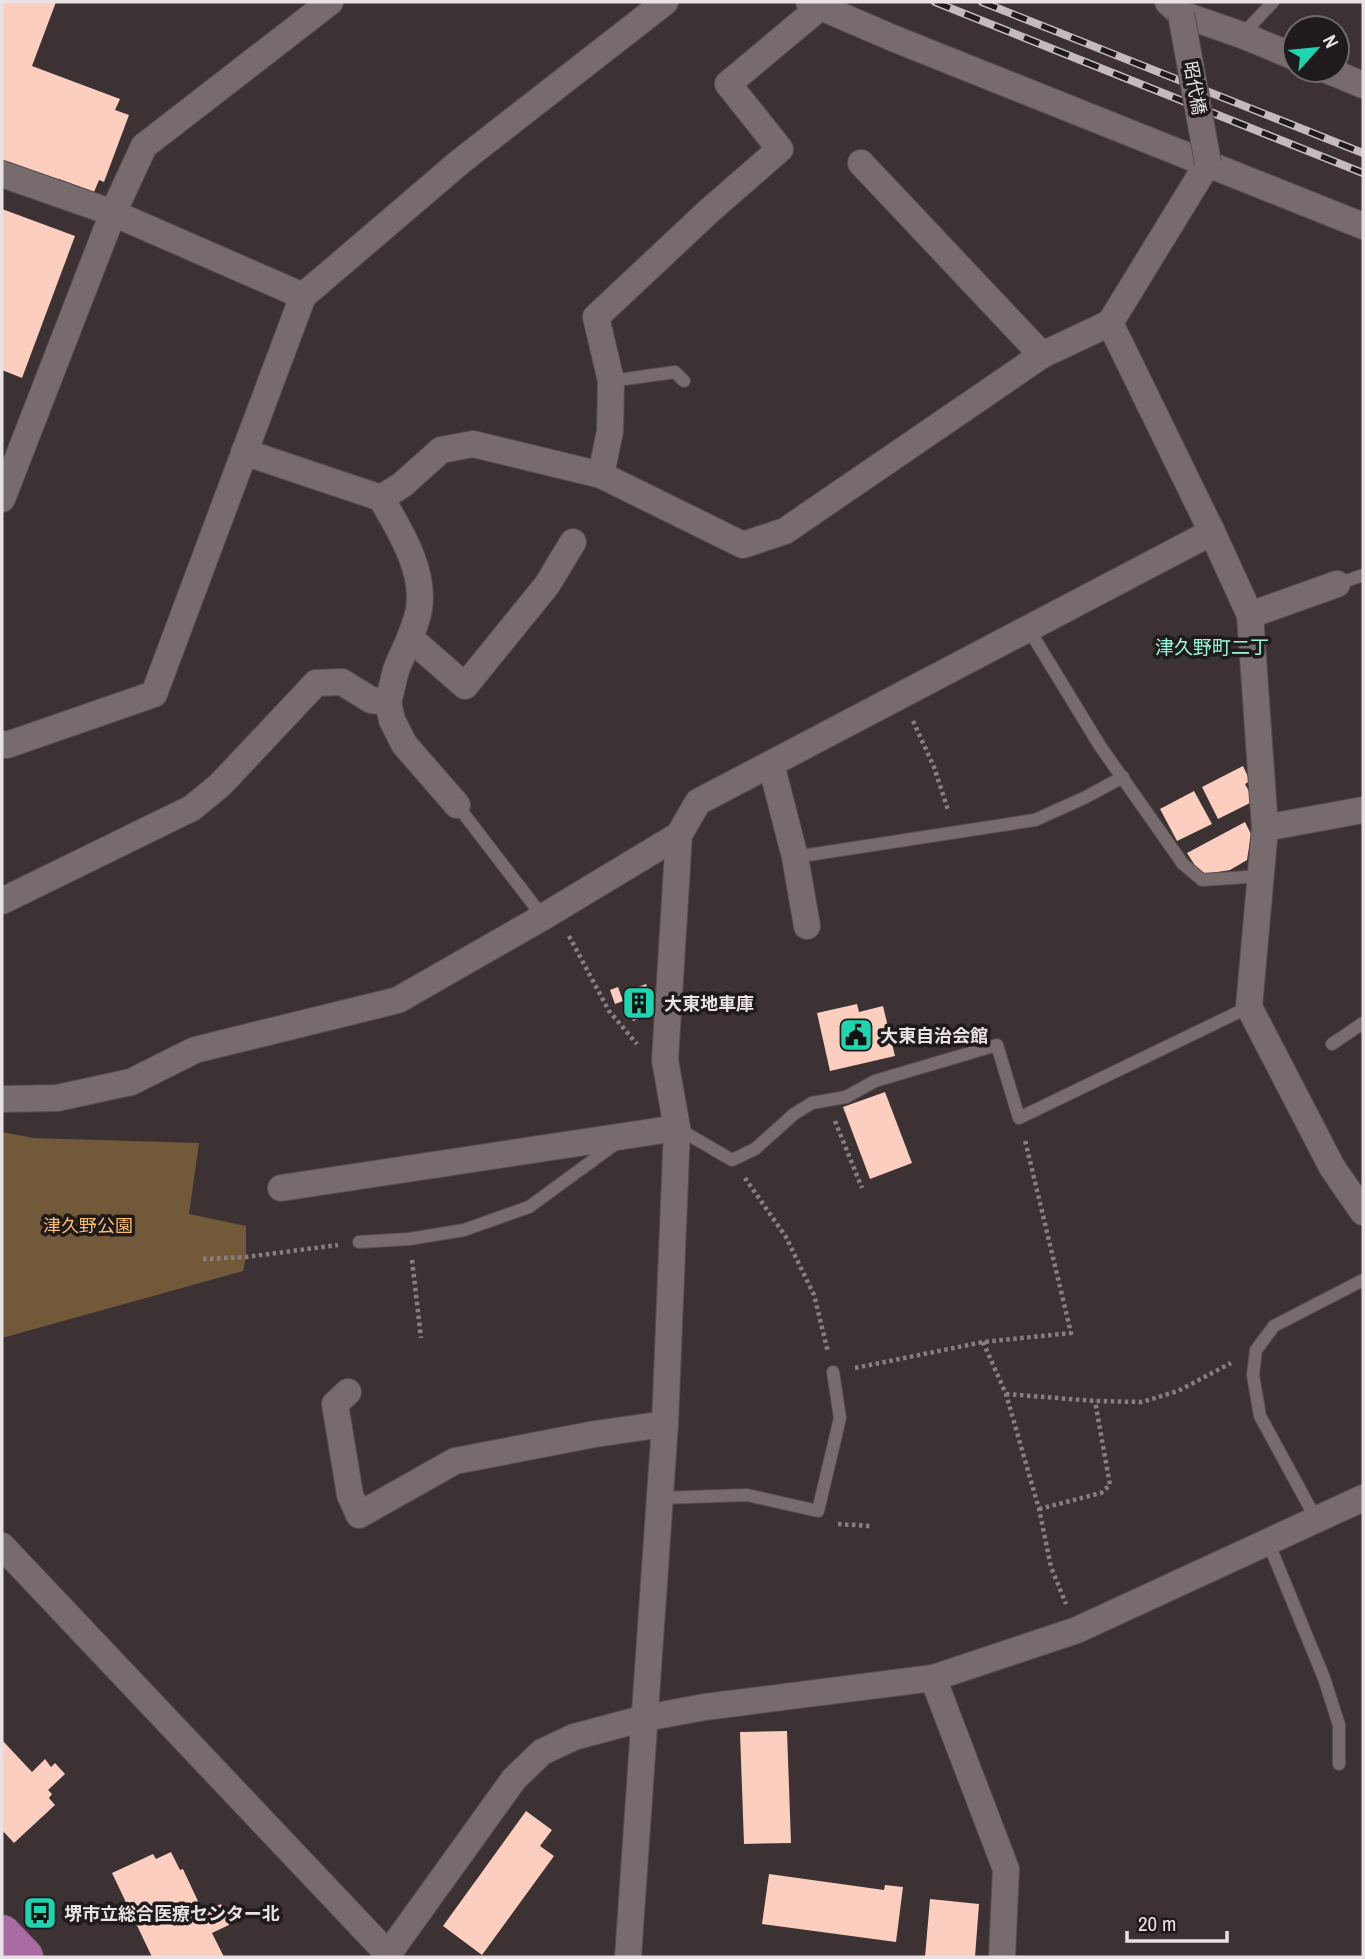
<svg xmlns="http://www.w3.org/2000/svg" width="1365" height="1959" font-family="'Archivo Narrow','Noto Sans JP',sans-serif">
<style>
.green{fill:#72593a}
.building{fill:#fbcec0}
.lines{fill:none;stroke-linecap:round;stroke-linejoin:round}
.lane-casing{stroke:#564d4f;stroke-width:14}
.street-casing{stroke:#564d4f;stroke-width:28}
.primary-casing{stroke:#564d4f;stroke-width:40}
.path{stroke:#897f81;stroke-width:4.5;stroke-dasharray:3.5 3.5;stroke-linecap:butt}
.lane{stroke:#786b6e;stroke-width:12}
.street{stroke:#786b6e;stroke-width:26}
.primary{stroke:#a86ca2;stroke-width:38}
.rail-casing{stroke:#c3bbbd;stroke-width:8}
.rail{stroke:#1f1a1b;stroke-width:5;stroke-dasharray:16;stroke-linecap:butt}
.street-bridge-casing{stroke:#564d4f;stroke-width:28;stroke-linecap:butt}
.street-bridge{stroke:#786b6e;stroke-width:26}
.labels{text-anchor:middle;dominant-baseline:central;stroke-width:7;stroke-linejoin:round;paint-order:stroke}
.street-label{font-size:18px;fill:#e9e1e3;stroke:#1f1a1b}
.poi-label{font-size:18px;font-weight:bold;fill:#e9e1e3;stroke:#1f1a1b;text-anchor:start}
.park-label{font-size:18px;fill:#fdbe6f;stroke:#1f1a1b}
.neighbourhood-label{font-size:19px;fill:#97f8dd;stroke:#1f1a1b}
</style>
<rect width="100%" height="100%" fill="#3c3133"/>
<polygon class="green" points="2,1132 33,1138 199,1143 189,1214 246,1226 246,1257 243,1271 2,1338"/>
<g class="building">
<polygon points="2,2 56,2 32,66 120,99 115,110 129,115 104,182 99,180 94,192 59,179 58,182 2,160"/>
<polygon points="2,209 75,236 22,378 2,370"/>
<polygon points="1243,766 1250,781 1245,784 1254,801 1218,819 1202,787"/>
<polygon points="1194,791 1212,824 1177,841 1160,809"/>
<polygon points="1245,822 1251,834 1247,860 1230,870 1201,875 1187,853"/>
<polygon points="646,984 656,1012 633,1021 623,993"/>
<polygon points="618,987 623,1001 615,1004 610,990"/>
<polygon points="857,1004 859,1012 883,1006 895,1056 830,1071 817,1013"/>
<polygon points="885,1092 912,1163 870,1179 843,1107"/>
<polygon points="787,1731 791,1843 744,1844 740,1732"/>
<polygon points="2,1740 32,1772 45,1759 51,1767 55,1763 65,1774 48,1790 52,1794 49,1798 55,1805 14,1843 2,1830"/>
<polygon points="526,1811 552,1830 540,1846 554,1856 482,1955 443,1926"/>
<polygon points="171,1852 180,1870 183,1869 203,1912 221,1904 225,1914 228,1912 233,1923 212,1933 224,1957 152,1957 112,1873 153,1854 156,1859"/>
<polygon points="769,1874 884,1890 885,1885 903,1887 896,1942 762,1924"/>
<polygon points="930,1899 979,1904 975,1957 925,1957"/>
</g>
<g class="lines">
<defs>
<g id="lane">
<polyline points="1242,35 1273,2"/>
<polyline points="611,381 675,372 684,381"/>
<polyline points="1337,584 1363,575"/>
<polyline points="1028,628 1100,746 1183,864 1202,880 1261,876"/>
<polyline points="457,805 543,917"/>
<polyline points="795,857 1035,820 1084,798 1123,777"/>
<polyline points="1332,1044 1363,1023"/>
<polyline points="677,1128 732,1160 755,1149 794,1114 812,1103 846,1097 875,1081 997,1045 1019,1118 1249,1007"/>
<polyline points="359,1242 409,1239 464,1230 529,1207 618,1142"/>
<polyline points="660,1498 747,1495 818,1511 840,1418 833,1372"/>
<polyline points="1316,1519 1260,1416 1253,1375 1256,1350 1274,1326 1363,1280"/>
<polyline points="1268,1542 1324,1678 1339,1725 1339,1764"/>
</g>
<g id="street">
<polyline points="809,2 895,39 1363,226"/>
<polyline points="1168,2 1181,14 1242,35 1295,57"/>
<polyline points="1327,70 1363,85"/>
<polyline points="861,163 1042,355"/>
<polyline points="2,174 113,213 303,296 461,161 665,2"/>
<polyline points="1110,323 1212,532 1250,615 1265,828 1249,1007 1332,1167 1363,1212"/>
<polyline points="244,452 381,498 402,485 441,450 473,444 601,475 743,545 785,531 1042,355 1110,323 1208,163"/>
<polyline points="601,475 610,431 611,381 596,317 709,211 780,149 728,84 820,7"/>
<polyline points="2,499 113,213 144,146 330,2"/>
<polyline points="1250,615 1337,584"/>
<polyline points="410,638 465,686 547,585 573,542"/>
<polyline points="388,702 392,720 404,744 457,805"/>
<polyline points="2,744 7,745 154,694 303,296"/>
<polyline points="771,764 795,857 807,926"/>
<polyline points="1265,828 1363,810"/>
<path d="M2,901L192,808L220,785L316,683L342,682L371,700L388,702C391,692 393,681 396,670C404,650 415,631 419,609C425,570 400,531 381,498"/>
<polyline points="2,1099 57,1098 131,1082 195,1050 398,1000 543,917 679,835"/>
<polyline points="281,1188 677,1128"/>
<polyline points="348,1392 335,1404 350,1495 359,1515 455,1461 595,1434 665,1424"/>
<polyline points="2,1546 388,1954"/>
<polyline points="933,1678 1006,1869 1002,1957"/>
<polyline points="386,1957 514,1779 542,1752 574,1737 645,1718 705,1707 933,1678 1077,1630 1363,1498"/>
<polyline points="628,1957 665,1424 677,1128 665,1060 679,835 698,802 1212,532"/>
</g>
<polyline id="primary" points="2,1934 24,1957"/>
</defs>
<use href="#lane" class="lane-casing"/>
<use href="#street" class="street-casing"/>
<use href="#primary" class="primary-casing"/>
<g class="path">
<polyline points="913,721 934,767 948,810"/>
<polyline points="569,936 609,1011 637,1044"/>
<polyline points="835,1121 862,1188"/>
<polyline points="745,1178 786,1237 814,1295 828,1352"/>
<polyline points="203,1259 246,1257 338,1245"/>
<polyline points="412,1260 421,1338"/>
<polyline points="983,1342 1006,1394 1039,1509 1051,1567 1066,1604"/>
<polyline points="855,1368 983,1342 1071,1333 1025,1140"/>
<polyline points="1006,1394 1095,1401 1142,1402 1178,1391 1231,1363"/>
<polyline points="1039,1509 1101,1493 1110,1485 1095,1401"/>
<polyline points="838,1524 871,1526"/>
</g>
<use href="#lane" class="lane"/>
<use href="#street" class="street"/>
<use href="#primary" class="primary"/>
<defs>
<g id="rail">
<polyline points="935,2 1363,173"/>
<polyline points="982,2 1363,153"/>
</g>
</defs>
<use href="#rail" class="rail-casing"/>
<use href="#rail" class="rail"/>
<defs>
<polyline id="street-bridge" points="1181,14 1208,163"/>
</defs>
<use href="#street-bridge" class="street-bridge-casing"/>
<use href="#street-bridge" class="street-bridge"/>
</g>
<defs>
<symbol id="building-square" viewBox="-11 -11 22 22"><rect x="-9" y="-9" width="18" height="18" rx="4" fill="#1ed5b0" stroke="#1f1a1b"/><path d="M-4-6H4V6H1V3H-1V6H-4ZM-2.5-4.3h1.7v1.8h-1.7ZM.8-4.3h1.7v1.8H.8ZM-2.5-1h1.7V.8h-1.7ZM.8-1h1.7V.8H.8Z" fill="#111"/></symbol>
<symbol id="civic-square" viewBox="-11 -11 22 22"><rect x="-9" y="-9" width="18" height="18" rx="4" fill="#1ed5b0" stroke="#1f1a1b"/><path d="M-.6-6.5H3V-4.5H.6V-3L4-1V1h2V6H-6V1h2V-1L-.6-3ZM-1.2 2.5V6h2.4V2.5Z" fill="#111"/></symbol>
<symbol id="bus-square" viewBox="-11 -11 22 22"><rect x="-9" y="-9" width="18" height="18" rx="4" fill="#1ed5b0" stroke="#1f1a1b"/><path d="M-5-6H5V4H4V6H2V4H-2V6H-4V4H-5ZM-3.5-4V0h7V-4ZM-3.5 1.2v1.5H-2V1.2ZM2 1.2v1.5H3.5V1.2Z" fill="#111"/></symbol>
</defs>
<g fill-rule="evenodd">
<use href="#building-square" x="620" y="984" width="38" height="38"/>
<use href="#civic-square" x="837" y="1016" width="38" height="38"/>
<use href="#bus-square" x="21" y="1894" width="38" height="38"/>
</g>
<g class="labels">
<g class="street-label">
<text transform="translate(1195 88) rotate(80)">昭代橋</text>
</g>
<g class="poi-label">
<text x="664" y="1003">大東地車庫</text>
<text x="880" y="1035">大東自治会館</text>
<text x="64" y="1913">堺市立総合医療センター北</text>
</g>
<g class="park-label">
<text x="88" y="1225">津久野公園</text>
</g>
<g class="neighbourhood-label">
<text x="1212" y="647">津久野町二丁</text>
</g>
</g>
<rect width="1365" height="1959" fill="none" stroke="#e9e1e3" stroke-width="7"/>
<g transform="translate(1316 49) rotate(63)"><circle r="33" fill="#1f1a1b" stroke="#706a6b" stroke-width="2"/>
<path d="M0-5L12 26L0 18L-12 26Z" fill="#1ed5b0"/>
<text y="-10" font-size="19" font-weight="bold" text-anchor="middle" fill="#e9e1e3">N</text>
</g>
<path d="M1127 1931v10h100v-10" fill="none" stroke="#e9e1e3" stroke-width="3.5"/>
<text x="1138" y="1931" font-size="21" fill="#e9e1e3" stroke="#1f1a1b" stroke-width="5" paint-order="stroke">20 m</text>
</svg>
